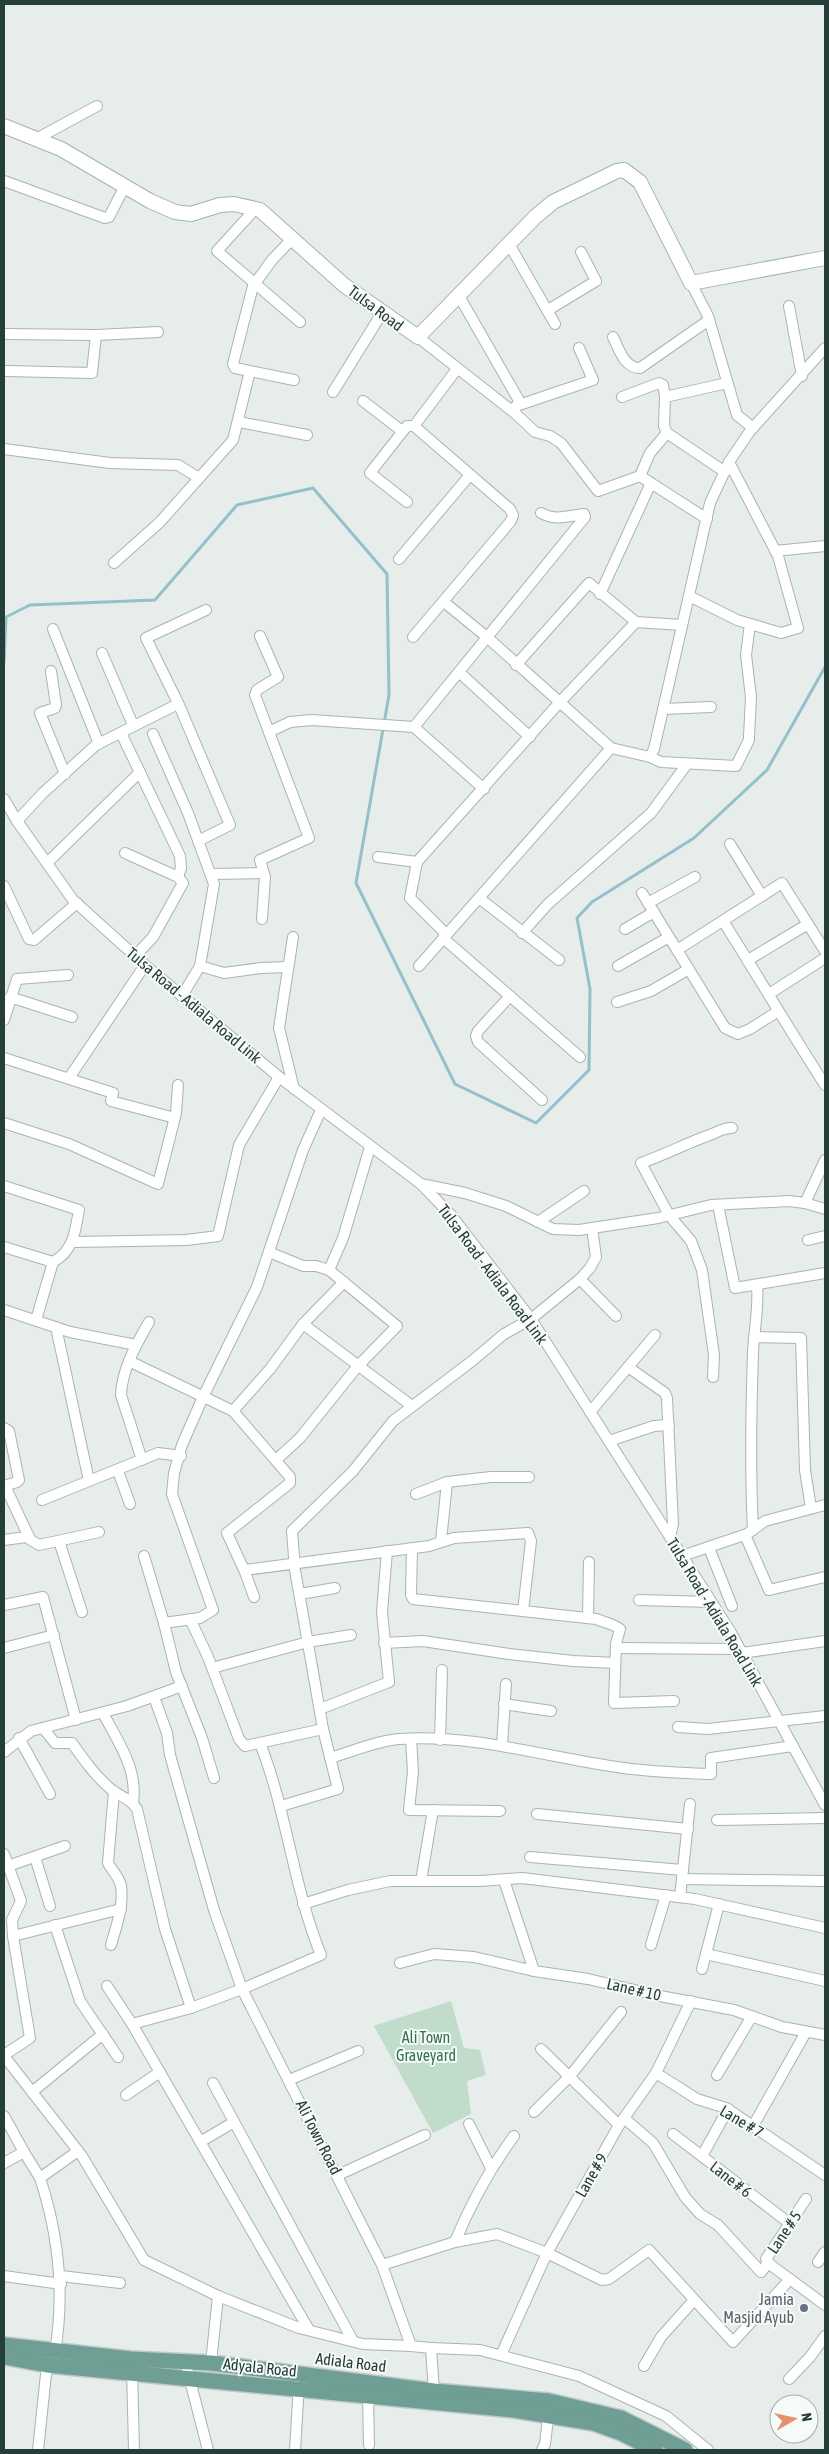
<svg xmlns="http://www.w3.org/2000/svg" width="829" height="2454" font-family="'Asap Condensed',sans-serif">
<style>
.green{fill:#c1dcca}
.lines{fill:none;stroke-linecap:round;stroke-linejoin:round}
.stream{stroke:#94c0cc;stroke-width:3}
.street-casing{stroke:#a9b5b1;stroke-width:12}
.secondary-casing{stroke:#a2b5af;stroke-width:16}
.primary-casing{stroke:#c2c9c8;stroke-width:18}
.street{stroke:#fff;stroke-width:10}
.secondary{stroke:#fff;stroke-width:14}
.primary{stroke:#6f9e95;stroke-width:15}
.worship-dot{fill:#6b7280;stroke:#f6faf8;stroke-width:2}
.labels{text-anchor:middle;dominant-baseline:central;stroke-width:4;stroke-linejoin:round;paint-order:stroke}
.street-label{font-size:16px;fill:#263e39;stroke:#f6faf8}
.park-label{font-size:16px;fill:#34714f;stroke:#f6faf8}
.worship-label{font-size:16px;fill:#5b616d;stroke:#f6faf8;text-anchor:end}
</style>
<rect width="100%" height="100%" fill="#e6edea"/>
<polygon class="green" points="451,2001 464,2048 480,2050 486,2075 467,2081 471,2114 433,2133 374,2026"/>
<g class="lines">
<polyline class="stream" points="4,662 6,617 30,605 155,600 237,505 313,488 387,574 389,695 356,883 455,1084 536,1123 589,1070 590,989 577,918 592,902 694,838 767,770 825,667"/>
<defs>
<g id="street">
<polyline points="36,139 97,106"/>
<polyline points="4,181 105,218 109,217 125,186"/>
<polyline points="256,208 217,251 300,322"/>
<polyline points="292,239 272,260 253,286 233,364 235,368 294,380"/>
<polyline points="509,244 555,324"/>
<polyline points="691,283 708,316 737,415 753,428"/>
<polyline points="459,296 521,404"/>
<polyline points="789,306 802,376"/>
<polyline points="548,310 596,281 581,252"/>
<polyline points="4,334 96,335 158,332"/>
<polyline points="418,337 516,414 535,432 550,436 561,443 598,491 640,476 707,519"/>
<path d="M613,337C619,349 624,368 640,368L709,320"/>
<polyline points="6,371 92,373 96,335"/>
<polyline points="333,392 382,313"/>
<polyline points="622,397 659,383 663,385 665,397"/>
<polyline points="363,401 402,431"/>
<polyline points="516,406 593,380 579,348"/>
<polyline points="239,422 307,435"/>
<polyline points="414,426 457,369"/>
<polyline points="4,449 110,463 178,465 199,478"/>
<polyline points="725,472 667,433 664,426 665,397 727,383"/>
<polyline points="640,476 650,453 667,433"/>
<polyline points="407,502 370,473 407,426 414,426 510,509 513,515 511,521 413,637"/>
<polyline points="775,551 825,546"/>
<polyline points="399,559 470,475"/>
<polyline points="114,563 160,522 233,440 250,371"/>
<polyline points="600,594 651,483"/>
<polyline points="689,596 737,620 781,633 798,628 778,556 729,462"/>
<polyline points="444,602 488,638 611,748 650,757 654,749 710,503 729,462 750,431 825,348"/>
<polyline points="53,629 99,744"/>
<polyline points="260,636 278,677 257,690 255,695 309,838 260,860 265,877 262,919"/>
<polyline points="102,653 133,725"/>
<polyline points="516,665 589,583 636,622 682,625"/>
<polyline points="51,671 56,705 55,708 40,713 65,774"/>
<polyline points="460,673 530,737"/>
<polyline points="663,709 711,707"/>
<polyline points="269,732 290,722 312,720 414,727"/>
<polyline points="121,733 180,856 181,868 178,877"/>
<polyline points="153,734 188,813 214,884 200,966 182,996"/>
<polyline points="749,737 751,697 746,655 750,624"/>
<polyline points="650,757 661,762 736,766 749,740"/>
<path d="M484,789L414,727L585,517L584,514C568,516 555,521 541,513"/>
<polyline points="4,799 17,821 73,900 145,965 279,1077 421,1184 451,1215 531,1319 730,1631 825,1805"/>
<polyline points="17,821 43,793 96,745 178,704"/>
<polyline points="198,841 230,825 179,705 146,638 206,610"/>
<polyline points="730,844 762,896"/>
<polyline points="125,853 178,877 183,883 153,937 135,956"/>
<polyline points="378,857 417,862"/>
<polyline points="47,863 140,772"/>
<polyline points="211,874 263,873"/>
<polyline points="4,886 29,939 34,940 77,903"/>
<polyline points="642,893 725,1028 738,1034 750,1029 777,1012"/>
<polyline points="479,898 559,960"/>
<polyline points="648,903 695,877"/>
<path d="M723,921C758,976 790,1031 825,1085"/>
<polyline points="625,929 654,912"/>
<polyline points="522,933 548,904 651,813 687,764"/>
<polyline points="446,934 410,898 417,862 559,703 636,622"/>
<polyline points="293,937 279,1028 294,1089"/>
<polyline points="443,938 580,1057"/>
<polyline points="677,950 782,883 825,951"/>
<polyline points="748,960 808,924"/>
<polyline points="200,966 224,973 261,968 288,967"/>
<polyline points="419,966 611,748"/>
<polyline points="618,966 669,937"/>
<polyline points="769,994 825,958"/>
<polyline points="510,996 478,1031 476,1036 478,1042 542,1100"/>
<polyline points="10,997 72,1017"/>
<polyline points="617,1002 651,991 689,969"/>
<polyline points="4,1020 17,979 68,975"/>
<polyline points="4,1058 113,1093 111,1101 175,1118"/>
<polyline points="69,1078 145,965"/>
<polyline points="4,1123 69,1144 158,1184 176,1113 178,1085"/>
<polyline points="421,1184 465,1193 506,1206 553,1229 579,1230 658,1218 711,1205 789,1201 805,1203 825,1209"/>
<path d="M4,1186L79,1210C75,1231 74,1251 53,1262L36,1320"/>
<polyline points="805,1203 825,1160"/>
<polyline points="718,1205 735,1288 825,1273"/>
<polyline points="538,1222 584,1191"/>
<polyline points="808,1240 825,1236"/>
<polyline points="73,1242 186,1240 218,1236 239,1145 279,1077"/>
<polyline points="4,1247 53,1262"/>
<polyline points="269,1252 303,1266 316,1266 329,1270 397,1326 357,1367 300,1438 276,1460"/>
<polyline points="329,1270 343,1238 370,1147"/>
<polyline points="580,1279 616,1316"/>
<polyline points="4,1310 70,1332 136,1345"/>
<polyline points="303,1324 412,1406"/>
<polyline points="56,1327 89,1481"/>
<polyline points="754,1337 801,1338 805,1470 811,1508"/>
<polyline points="129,1361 233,1411 290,1477 290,1483 227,1533 245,1572 254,1597"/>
<polyline points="628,1367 665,1393 667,1398 673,1524 670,1537"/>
<path d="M713,1377L714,1355L702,1270L691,1241L669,1215L641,1163C664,1155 685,1144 707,1136C717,1133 721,1128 732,1128"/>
<polyline points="233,1411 270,1369 303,1324 344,1282"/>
<polyline points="590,1412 655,1335"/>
<polyline points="4,1428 9,1431 19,1480 17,1482 4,1486"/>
<polyline points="609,1441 654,1426 669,1425"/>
<path d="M142,1460L121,1395C122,1369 136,1345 149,1322"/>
<polyline points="118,1471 130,1504"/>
<polyline points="5,1486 30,1539"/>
<polyline points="416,1494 447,1482 491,1477 529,1477"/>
<polyline points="42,1500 158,1453 181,1456"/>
<path d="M753,1530C750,1471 751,1412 753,1353C754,1330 759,1308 757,1285"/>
<polyline points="745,1535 769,1590 825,1577"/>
<polyline points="4,1540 26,1537 39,1545 99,1532"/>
<polyline points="59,1541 82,1612"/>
<polyline points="441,1541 447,1482"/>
<polyline points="412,1548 411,1595 413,1599 596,1619 613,1625 620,1629 616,1644 614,1703 674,1701"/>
<polyline points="709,1548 732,1606"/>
<polyline points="144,1556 164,1623 176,1672 202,1738 214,1778"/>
<polyline points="682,1556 747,1534 765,1521 825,1505"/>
<polyline points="245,1570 429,1546 454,1538 528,1533 531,1541 523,1611"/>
<polyline points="300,1594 335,1588"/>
<polyline points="639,1600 711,1602"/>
<polyline points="4,1605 43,1597 76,1720"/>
<polyline points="588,1618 589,1562"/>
<polyline points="190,1619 208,1657 239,1739 245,1746 323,1729 295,1570 292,1531 353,1471 393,1421 472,1361 504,1334 531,1319 580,1279 590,1268 596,1257 592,1228"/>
<polyline points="164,1623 200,1618 213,1610 172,1494 174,1473 182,1445 203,1397 257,1287 303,1150 321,1110"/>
<polyline points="384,1643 423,1641 509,1654 573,1661 615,1663"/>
<polyline points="4,1648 54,1635"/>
<polyline points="616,1648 739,1649"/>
<polyline points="742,1653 825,1641"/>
<polyline points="212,1668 308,1642 351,1635"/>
<polyline points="154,1697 167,1733 170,1755 214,1910 242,1989 191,2008 132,2024 309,2330"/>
<polyline points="504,1704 551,1711"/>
<polyline points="320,1709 389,1682 382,1612 387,1551"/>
<path d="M103,1713C118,1742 138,1769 133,1802"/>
<polyline points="678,1727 708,1729 825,1716"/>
<path d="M43,1728L55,1743H72C84,1760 96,1777 113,1791C122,1797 131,1799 137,1809L165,1929L191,2008"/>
<polyline points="19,1738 50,1794"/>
<polyline points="411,1739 413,1772 409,1810 500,1811"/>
<polyline points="440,1740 442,1670"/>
<path d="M260,1743C287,1812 293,1886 321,1955L242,1989L382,2265L411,2346L431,2348L434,2391"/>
<polyline points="502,1745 506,1684"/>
<polyline points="4,1752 31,1731 127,1706 182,1686"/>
<path d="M330,1758C351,1752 379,1740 400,1739C474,1734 545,1757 617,1767C648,1772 680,1773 711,1774V1758L793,1746"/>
<polyline points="281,1806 338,1789 323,1729"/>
<polyline points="537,1814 688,1829"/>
<polyline points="717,1820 825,1818"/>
<polyline points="4,1854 21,1901 12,1920 13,1936"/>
<polyline points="35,1857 50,1906"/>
<polyline points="530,1857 683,1870"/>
<polyline points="8,1866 65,1846"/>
<polyline points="682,1879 825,1881"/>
<polyline points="504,1880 534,1971 588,1979 660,1996 734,2010 782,2027 825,2035"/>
<polyline points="421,1881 433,1810"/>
<polyline points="680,1897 690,1804"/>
<polyline points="303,1904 348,1890 390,1881 480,1881 522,1878 695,1899 825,1928"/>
<polyline points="55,1925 80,2001 118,2057"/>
<path d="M111,1945C116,1927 124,1906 121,1886C119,1876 112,1871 108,1863L114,1791"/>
<polyline points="651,1945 666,1895"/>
<polyline points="706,1954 825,1981"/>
<polyline points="400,1963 434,1954 474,1957 534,1971"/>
<polyline points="702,1969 719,1904"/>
<polyline points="107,1986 132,2024"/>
<polyline points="541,2049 619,2125"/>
<polyline points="4,2055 30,2038 13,1936 121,1909"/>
<polyline points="4,2056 82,2156 144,2260 218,2296 211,2363"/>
<polyline points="656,2073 697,2099 726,2108 825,2175"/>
<polyline points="717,2075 752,2016"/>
<polyline points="289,2080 358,2051"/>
<polyline points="213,2083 353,2341"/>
<polyline points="32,2092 103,2034"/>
<polyline points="126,2095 160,2072"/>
<polyline points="534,2112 570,2076 621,2012"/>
<polyline points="4,2116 24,2152"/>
<polyline points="624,2118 653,2143 685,2197 700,2214 718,2225 761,2272 768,2263 825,2305"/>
<polyline points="469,2124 491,2168"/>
<polyline points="753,2126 806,2032"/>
<polyline points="673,2134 789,2223"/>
<polyline points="200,2142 234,2122"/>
<polyline points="702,2156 728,2109"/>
<polyline points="4,2163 24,2152 40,2178"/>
<polyline points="338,2175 425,2135"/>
<polyline points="455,2242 497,2234 547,2253 602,2280 609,2279 649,2250 733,2342 790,2279"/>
<polyline points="818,2262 825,2252"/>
<polyline points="770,2264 766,2259 806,2199"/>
<path d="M382,2265L455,2242C471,2203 489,2170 514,2136"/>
<polyline points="4,2276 61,2284"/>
<polyline points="61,2276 120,2283"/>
<polyline points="218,2296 299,2328 363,2344 411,2346"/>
<polyline points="431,2348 480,2350 579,2376 666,2416 708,2450"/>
<path d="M55,2352C65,2292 59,2236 40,2178L78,2151"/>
<polyline points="501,2355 547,2253 619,2125 656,2073 691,2001"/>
<polyline points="185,2361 208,2450"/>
<polyline points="644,2366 661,2337 694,2300"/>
<polyline points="132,2368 134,2450"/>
<polyline points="789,2379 810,2357 825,2336"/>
<polyline points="368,2396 369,2445"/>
<polyline points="38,2450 47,2365"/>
<polyline points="295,2450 299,2384"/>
<polyline points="542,2450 545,2444 549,2410"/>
</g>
<polyline id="secondary" points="4,126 61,149 150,201 175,212 191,214 220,205 234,204 260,210 344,285 418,337 535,217 553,202 617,171 624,170 640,182 691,283 825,258"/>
<g id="primary">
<polyline points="4,2345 131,2359 211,2363 434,2391 549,2401 621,2418 685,2450"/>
<polyline points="4,2357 47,2365 514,2410 593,2423 621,2433 655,2450"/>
</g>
</defs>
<use href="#street" class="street-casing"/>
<use href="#secondary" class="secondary-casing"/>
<use href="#primary" class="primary-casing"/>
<use href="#street" class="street"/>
<use href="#secondary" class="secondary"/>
<use href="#primary" class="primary"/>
</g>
<circle class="worship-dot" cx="804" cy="2308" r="5"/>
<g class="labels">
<g class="street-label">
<text transform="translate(376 308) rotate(37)">Tulsa Road</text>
<text transform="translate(194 1005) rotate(40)">Tulsa Road - Adiala Road Link</text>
<text transform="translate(493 1274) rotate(53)">Tulsa Road - Adiala Road Link</text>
<text transform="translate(715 1612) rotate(59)">Tulsa Road - Adiala Road Link</text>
<text transform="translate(634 1989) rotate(13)">Lane # 10</text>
<text transform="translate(742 2121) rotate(31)">Lane # 7</text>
<text transform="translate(319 2137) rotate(63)">Ali Town Road</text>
<text transform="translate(591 2175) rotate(-60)">Lane # 9</text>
<text transform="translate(731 2179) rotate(38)">Lane # 6</text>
<text transform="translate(784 2232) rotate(-56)">Lane # 5</text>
<text transform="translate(351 2362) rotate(7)">Adiala Road</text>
<text transform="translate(260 2367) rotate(6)">Adyala Road</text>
</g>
<g class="park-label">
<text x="426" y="2037">Ali Town<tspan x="426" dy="18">Graveyard</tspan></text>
</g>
<g class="worship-label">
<text x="794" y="2299">Jamia<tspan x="794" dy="18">Masjid Ayub</tspan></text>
</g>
</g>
<rect width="829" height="2454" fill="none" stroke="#263e39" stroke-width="10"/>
<g transform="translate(794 2419) rotate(81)"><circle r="24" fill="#f6faf8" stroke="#a3afac"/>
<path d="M0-4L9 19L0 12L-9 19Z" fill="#e5916c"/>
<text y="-8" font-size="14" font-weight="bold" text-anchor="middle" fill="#263e39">N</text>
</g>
</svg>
